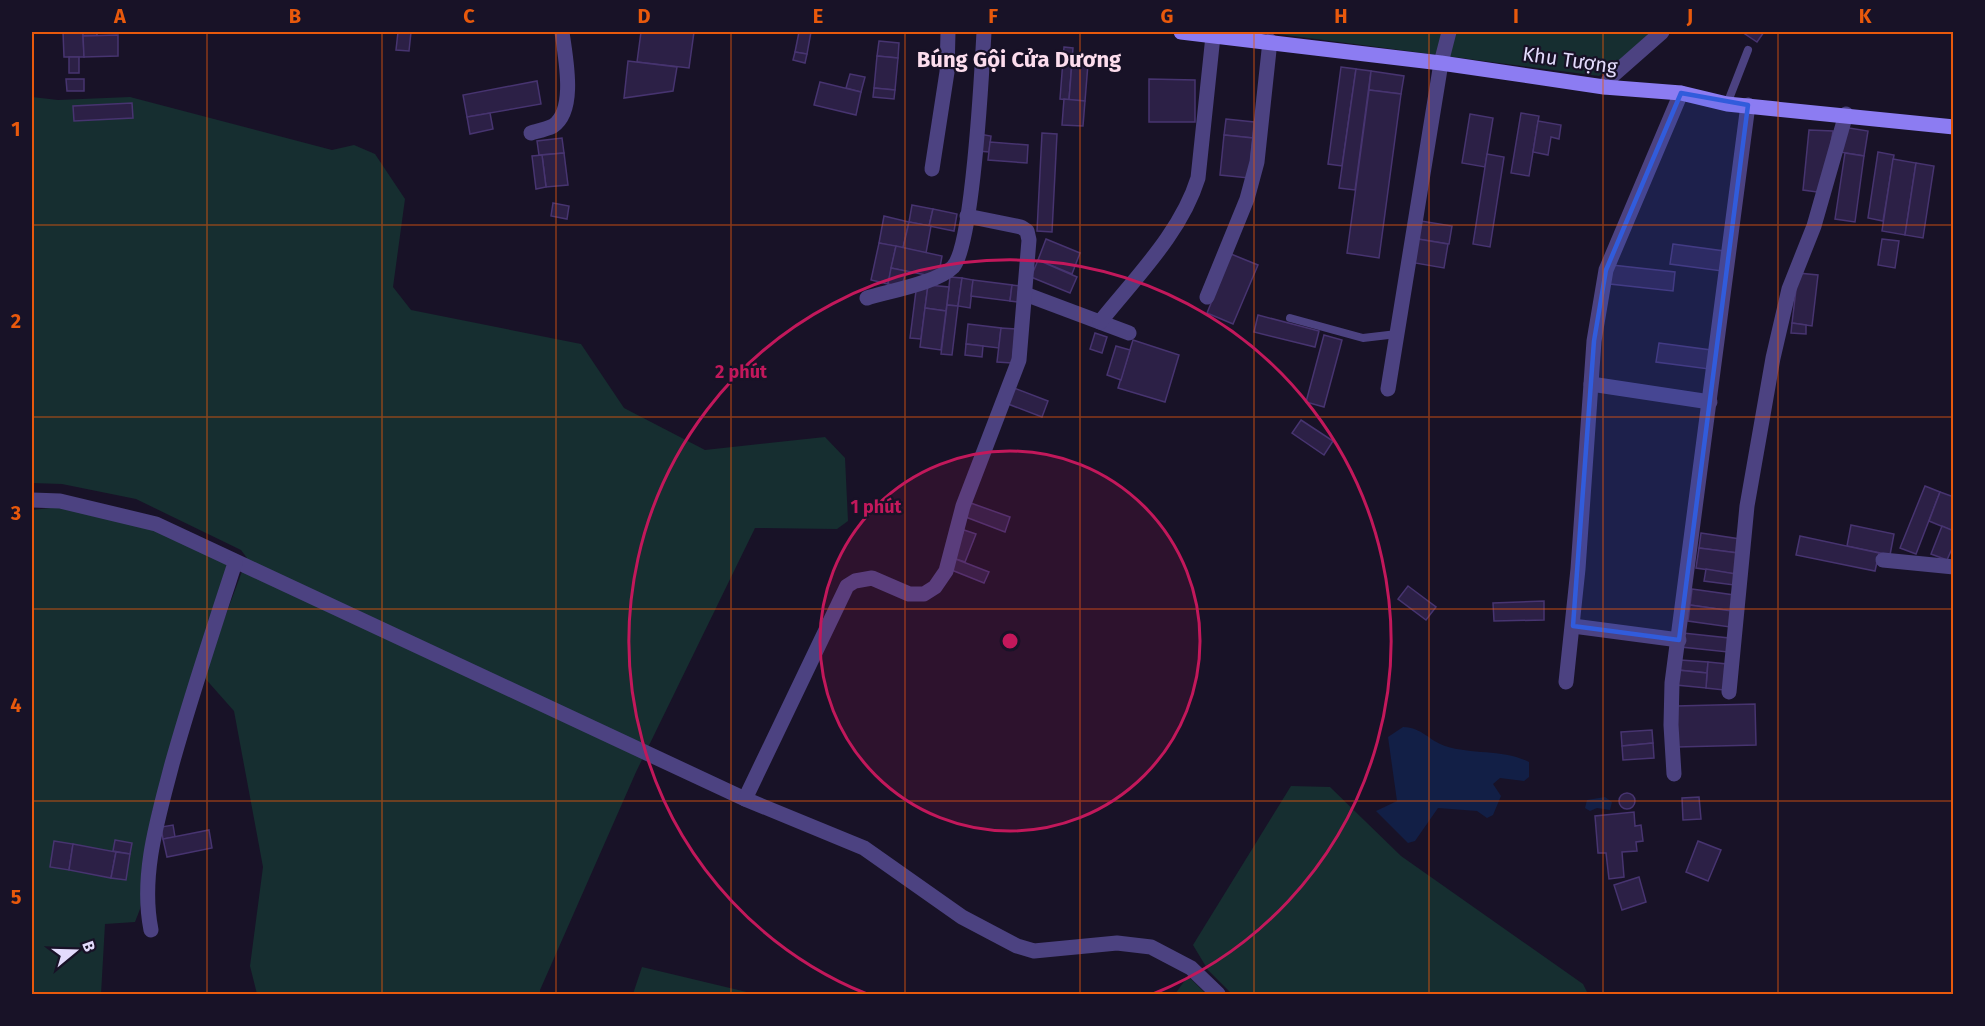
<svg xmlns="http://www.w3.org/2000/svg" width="1985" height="1026" font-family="'Fira Sans',sans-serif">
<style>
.green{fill:#162e30}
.water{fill:#121f46}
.building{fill:#2c2046;stroke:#473470;stroke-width:1.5}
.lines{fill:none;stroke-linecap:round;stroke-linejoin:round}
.lane{stroke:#4c4281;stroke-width:8}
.street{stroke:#4c4281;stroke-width:15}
.secondary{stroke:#8c7cf2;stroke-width:15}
.marked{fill:#315cdc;fill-opacity:0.2;stroke:#315cdc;stroke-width:4.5;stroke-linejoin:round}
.grid{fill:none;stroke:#e8590c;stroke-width:1.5;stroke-opacity:0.55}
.ring{fill:none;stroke:#c2185b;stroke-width:3}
.labels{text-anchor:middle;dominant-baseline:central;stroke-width:4.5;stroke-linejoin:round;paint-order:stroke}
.street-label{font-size:20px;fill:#e3dbfc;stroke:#181227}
.quarter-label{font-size:22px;font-weight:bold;fill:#fcdded;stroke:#181227}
.centre{fill:#c2185b;stroke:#181227;stroke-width:3}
.ring-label{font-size:18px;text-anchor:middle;font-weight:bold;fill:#c2185b;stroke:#181227;stroke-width:4.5;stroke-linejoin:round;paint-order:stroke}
.neatline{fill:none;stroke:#e8590c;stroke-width:2}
.grid-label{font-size:20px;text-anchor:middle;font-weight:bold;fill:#e8590c}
</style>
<rect width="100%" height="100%" fill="#181227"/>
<g class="green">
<polygon points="1263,32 1655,32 1599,76"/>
<polygon points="32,97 58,100 130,97 332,150 354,145 375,154 405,199 393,287 411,310 581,344 624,408 705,450 825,437 845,458 848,521 837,529 755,528 636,772 540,990 540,994 257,994 250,966 263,867 234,711 203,676 247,558 241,550 136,499 62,484 32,483"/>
<polygon points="59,507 154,530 226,564 228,572 152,812 140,909 135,922 105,924 101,994 32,994 32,510"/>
<polygon points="1291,786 1330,787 1401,856 1583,984 1588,994 1232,994 1208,970 1193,945"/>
<polygon points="642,967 755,994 633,994"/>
<polygon points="1188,976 1206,994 1175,994"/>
</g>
<g class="water">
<path d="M1403,727C1423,728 1428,740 1445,746C1473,755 1503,749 1529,762V777L1524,781L1500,778L1493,784L1501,796L1493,815L1487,818L1477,811L1438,808L1415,841L1408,843L1376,811L1397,801L1388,737Z"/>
<polygon points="1605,797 1612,802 1610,810 1597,808 1590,811 1585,808 1587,800"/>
</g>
<g class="building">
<polygon points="63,32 83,32 84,57 64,57"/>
<rect x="83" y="32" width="14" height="4"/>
<polygon points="398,32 411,32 409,51 396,50"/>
<polygon points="641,32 694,32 689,68 637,62"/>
<polygon points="799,32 811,32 807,54 795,52"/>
<polygon points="1742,32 1764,32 1757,42"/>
<polygon points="118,35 118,56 84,57 83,36"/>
<polygon points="879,41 899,43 898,58 877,56"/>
<polygon points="1064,47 1073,48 1069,100 1060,99"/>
<polygon points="795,52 807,54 805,63 793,60"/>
<polygon points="877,56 898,58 895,90 874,88"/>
<rect x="69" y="57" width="10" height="16"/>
<polygon points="628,61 677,67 673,91 624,98"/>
<polygon points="1072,62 1088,64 1085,101 1069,100"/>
<polygon points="1341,67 1356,69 1342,166 1328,164"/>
<polygon points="1356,69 1371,71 1355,190 1339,188"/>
<polygon points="1371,71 1404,76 1401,94 1369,90"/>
<polygon points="850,74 865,77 861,92 846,88"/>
<polygon points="66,79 84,79 84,91 67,91"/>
<polygon points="1149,79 1195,80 1195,122 1149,122"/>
<polygon points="537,81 541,104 467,117 463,95"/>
<polygon points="820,82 861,92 856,115 814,105"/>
<polygon points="874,88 895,90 894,99 873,97"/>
<polygon points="1369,90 1401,94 1379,258 1347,253"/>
<polygon points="1064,99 1085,101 1083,126 1062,125"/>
<polygon points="132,103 133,118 74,121 73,106"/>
<polygon points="490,113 493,129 470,134 467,117"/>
<polygon points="1521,113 1539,116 1529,176 1511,173"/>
<polygon points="1470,114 1493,118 1485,167 1462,163"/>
<polygon points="1226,119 1254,122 1253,138 1224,135"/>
<polygon points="1538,121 1561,125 1559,139 1551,137 1548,155 1533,152"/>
<polygon points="1843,127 1868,131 1864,156 1840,152"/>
<polygon points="1809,130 1833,131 1827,167 1817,192 1803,190"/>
<polygon points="1042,133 1057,134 1052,232 1037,231"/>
<polygon points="979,134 991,136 989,152 978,151"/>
<polygon points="1224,135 1253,138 1249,178 1220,175"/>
<polygon points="562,138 564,153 539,155 537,141"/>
<polygon points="990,142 1028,145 1027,163 988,160"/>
<polygon points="1878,152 1894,155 1883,221 1868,218"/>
<polygon points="564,153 568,185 546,187 542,155"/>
<polygon points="1845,153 1864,156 1855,222 1835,219"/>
<polygon points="1487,154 1504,157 1490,247 1473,244"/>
<polygon points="542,155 546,187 536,189 532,156"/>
<polygon points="1893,159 1916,163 1905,235 1882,231"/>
<polygon points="1916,163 1934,166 1923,238 1905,235"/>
<polygon points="553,203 569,206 567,219 551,216"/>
<polygon points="912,205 933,209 929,226 909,222"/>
<polygon points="933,209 957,214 954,231 929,226"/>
<polygon points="884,216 909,222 903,248 879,243"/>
<polygon points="1421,221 1452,226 1449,244 1418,239"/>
<polygon points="909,222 931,226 926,253 903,248"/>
<polygon points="1046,239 1080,253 1072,274 1038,260"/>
<polygon points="1418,239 1448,244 1444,268 1415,263"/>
<polygon points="1882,239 1899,241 1895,268 1878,265"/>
<polygon points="879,243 896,246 888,284 871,280"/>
<polygon points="1673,244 1724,251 1722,271 1670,264"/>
<polygon points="896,246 942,256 939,273 931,276 891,268"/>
<polygon points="1231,254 1258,265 1233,324 1207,313"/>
<polygon points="1038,260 1077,277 1070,293 1031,277"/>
<polygon points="1612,265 1675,272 1673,291 1610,284"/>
<polygon points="891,268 906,271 902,287 888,284"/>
<polygon points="1798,273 1818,275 1812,326 1792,323"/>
<polygon points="950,277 962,278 958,306 947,305"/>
<polygon points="962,278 973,280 970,308 958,306"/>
<polygon points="973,280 1012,285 1010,301 971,296"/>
<polygon points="917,283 928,285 921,339 910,338"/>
<polygon points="928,285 949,287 946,311 925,308"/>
<polygon points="1012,285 1021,286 1019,302 1010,301"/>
<polygon points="947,305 958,306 952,355 941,354"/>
<polygon points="925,308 946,311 941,350 920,347"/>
<polygon points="1258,315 1319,331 1315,347 1254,332"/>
<polygon points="1792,323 1806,325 1806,334 1791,333"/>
<polygon points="968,324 1001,328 999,348 966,344"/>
<polygon points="1001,328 1016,329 1012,363 997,362"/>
<polygon points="1095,333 1107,337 1102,353 1090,349"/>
<polygon points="1324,335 1342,340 1324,407 1306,402"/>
<polygon points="1133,340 1179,355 1165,402 1118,388"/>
<polygon points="1659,343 1711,350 1709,369 1656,362"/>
<polygon points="966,344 983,346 982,357 965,355"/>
<polygon points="1116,346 1130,350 1121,380 1107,375"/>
<polygon points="1014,388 1048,401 1042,417 1008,404"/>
<polygon points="1301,420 1333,441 1324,455 1292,433"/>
<polygon points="1925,486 1940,492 1916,554 1900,548"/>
<polygon points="1940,492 1954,497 1953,531 1929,521"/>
<polygon points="968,502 1010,517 1005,532 963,516"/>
<polygon points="1851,525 1894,534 1890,555 1847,546"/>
<polygon points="1942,526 1954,531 1954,544 1947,560 1931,554"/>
<polygon points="964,530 976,534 965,562 953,558"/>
<polygon points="1701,533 1740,539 1738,553 1699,548"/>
<polygon points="1800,536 1879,553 1875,571 1796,555"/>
<polygon points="1699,548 1738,553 1736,574 1696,568"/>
<polygon points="953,558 989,572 984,583 949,569"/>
<polygon points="1706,569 1736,574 1734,585 1704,581"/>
<polygon points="1408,586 1436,607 1426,620 1398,599"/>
<polygon points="1692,589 1734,595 1732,611 1690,605"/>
<polygon points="1544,601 1544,620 1494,621 1493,603"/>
<polygon points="1690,605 1732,611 1730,627 1688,621"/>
<polygon points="1683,633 1729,638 1728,652 1681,647"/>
<polygon points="1680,660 1708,662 1707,673 1679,670"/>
<polygon points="1708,662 1727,664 1724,690 1706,688"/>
<polygon points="1677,670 1707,673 1706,688 1676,685"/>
<polygon points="1755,704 1756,745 1677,747 1676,706"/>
<polygon points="1652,730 1653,743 1622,746 1621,732"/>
<polygon points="1653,743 1654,758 1623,760 1622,746"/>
<circle cx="1627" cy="801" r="8"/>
<polygon points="1699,797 1701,819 1683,820 1682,798"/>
<polygon points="1634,812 1635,826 1641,825 1643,841 1636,842 1637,851 1622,852 1624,877 1609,879 1606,853 1598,853 1595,816"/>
<polygon points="173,825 175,837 163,839 161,827"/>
<polygon points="209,830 212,848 167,857 163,839"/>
<polygon points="115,840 132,843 130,854 113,851"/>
<polygon points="54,841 73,844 69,870 50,867"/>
<polygon points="1698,841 1721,850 1708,881 1686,872"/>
<polygon points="73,844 116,852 111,878 69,870"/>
<polygon points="116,852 130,854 126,880 111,878"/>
<polygon points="1639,877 1646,902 1622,910 1614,885"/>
</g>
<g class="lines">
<g class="lane">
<polyline points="1727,104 1748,50"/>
<polyline points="1290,318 1363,338 1397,334"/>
</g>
<g class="street">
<polyline points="1604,87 1612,76 1662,32"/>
<path d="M531,133C538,131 547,129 553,126C577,110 565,56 562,32"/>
<polyline points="932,169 947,72 948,32"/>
<polyline points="1025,294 1129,333"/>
<polyline points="1207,297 1247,199 1257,162 1270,41"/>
<path d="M867,298C889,291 937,283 953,267C973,246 982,69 984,32"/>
<path d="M1100,322C1135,278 1181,233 1198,178L1213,36"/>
<polyline points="1591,384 1710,402"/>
<polyline points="1388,389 1441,63 1449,32"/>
<polyline points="32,500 60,501 156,524 745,799 864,848 962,917 1017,946 1034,951 1117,943 1151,947 1191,968 1218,994"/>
<polyline points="1883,560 1954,567"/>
<polyline points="1573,626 1679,640"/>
<polyline points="1566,682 1578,569 1594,341 1606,270 1681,93"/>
<polyline points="1729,692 1747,506 1773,358 1789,289 1814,226 1846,114"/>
<polyline points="1674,774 1671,725 1672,683 1748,105"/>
<polyline points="745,799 847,586 855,581 872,578 909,594 924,594 935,587 946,571 963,506 1019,360 1029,240 1027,231 1021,227 967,216"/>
<path d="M151,930C140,875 158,818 172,764C191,696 213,630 235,563"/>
</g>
<polyline class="secondary" points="1181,32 1441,63 1604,87 1681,93 1727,104 1954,127"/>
</g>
<path class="marked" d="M1681,93L1748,105L1679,640L1573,626L1594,341L1606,270Z"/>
<path class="grid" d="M207,32V994M382,32V994M556,32V994M731,32V994M905,32V994M1080,32V994M1254,32V994M1429,32V994M1603,32V994M1778,32V994M32,225H1954M32,417H1954M32,609H1954M32,801H1954"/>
<circle cx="1010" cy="641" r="190" fill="#c2185b" fill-opacity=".12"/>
<g class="ring">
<circle cx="1010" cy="641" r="190"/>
<path d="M867 994A381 381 0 1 1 1153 994"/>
</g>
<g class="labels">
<g class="street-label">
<text transform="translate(1570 60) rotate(8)">Khu Tượng</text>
</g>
<g class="quarter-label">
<text x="1019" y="59">Búng Gội Cửa Dương</text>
</g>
</g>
<circle cx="1010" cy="641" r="9" class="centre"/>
<g class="ring-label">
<text x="741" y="378">2 phút</text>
<text x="876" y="513">1 phút</text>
</g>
<rect width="1985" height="1026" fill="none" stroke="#181227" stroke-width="66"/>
<g transform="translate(75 951) rotate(71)" stroke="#181227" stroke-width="4.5" paint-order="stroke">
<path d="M0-4.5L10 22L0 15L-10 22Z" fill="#e3dbfc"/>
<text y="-9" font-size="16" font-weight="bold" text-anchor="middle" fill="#e3dbfc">B</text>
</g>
<rect x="33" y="33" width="1919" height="960" class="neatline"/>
<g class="grid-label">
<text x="120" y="23">A</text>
<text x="295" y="23">B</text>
<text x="469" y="23">C</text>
<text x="644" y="23">D</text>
<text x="818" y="23">E</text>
<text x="993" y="23">F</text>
<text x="1167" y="23">G</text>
<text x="1341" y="23">H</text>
<text x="1516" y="23">I</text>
<text x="1690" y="23">J</text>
<text x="1865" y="23">K</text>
<text x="16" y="136">1</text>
<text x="16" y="328">2</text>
<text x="16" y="520">3</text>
<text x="16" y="712">4</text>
<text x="16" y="904">5</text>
</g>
</svg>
